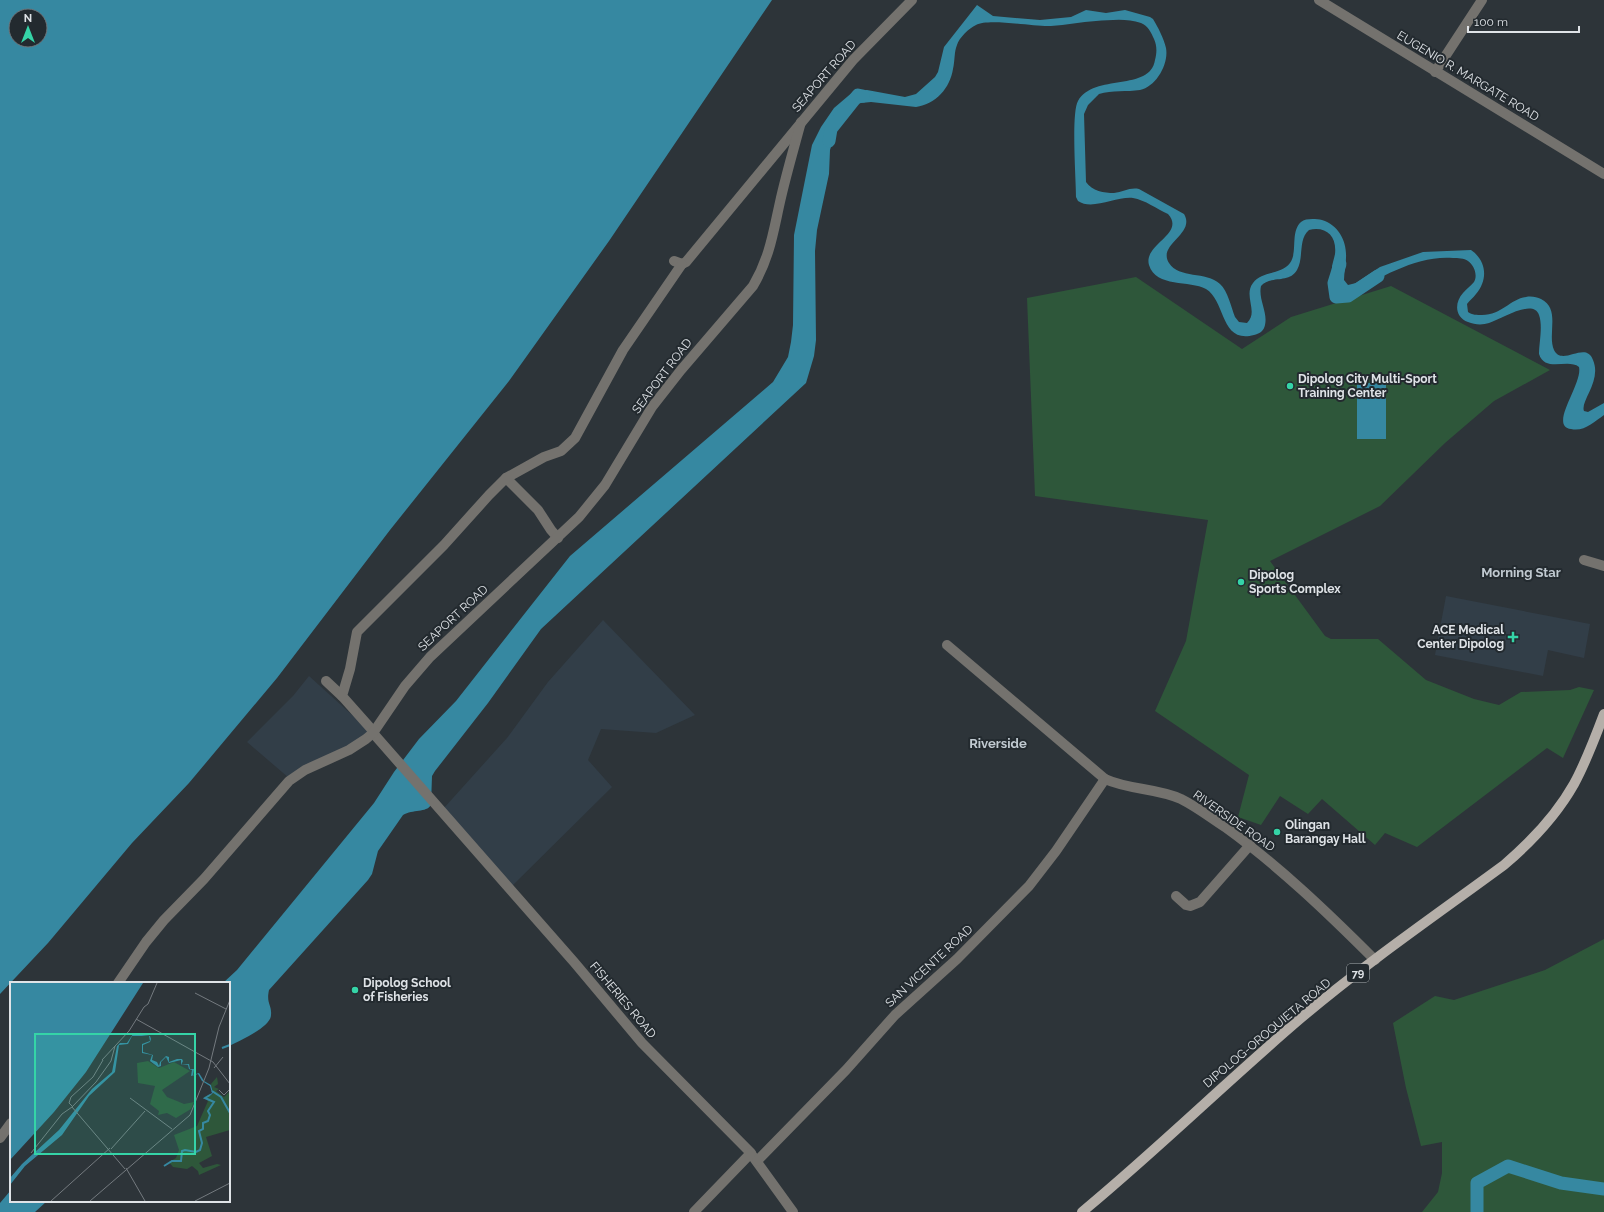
<svg xmlns="http://www.w3.org/2000/svg" width="1604" height="1212" font-family="Raleway,sans-serif">
<style>
.built{fill:#323e48}
.green{fill:#2e573a}
.water{fill:#3688a1;fill-rule:evenodd}
.lines{fill:none;stroke-linecap:round;stroke-linejoin:round}
.river{stroke:#3688a1;stroke-width:13}
.minor{stroke:#74726e;stroke-width:10}
.major{stroke:#b5afa9;stroke-width:10}
.poi-dot{fill:#35d4a7;stroke:#232a2f;stroke-width:1.5}
.labels{text-anchor:middle;dominant-baseline:central;stroke-width:4;stroke-linejoin:round;paint-order:stroke}
.shield{fill:#232a2f;stroke:#a7acb0;stroke-width:1}
.shield-label{font-size:11px;font-weight:bold;fill:#dfe3e7}
.street-label{font-size:12px;fill:#dfe3e7;stroke:#232a2f}
.poi-label{font-size:12px;font-weight:bold;fill:#dfe3e7;stroke:#232a2f;text-anchor:start}
.neighbourhood-label{font-size:13px;font-weight:bold;fill:#c1cad1;stroke:#232a2f}
.inset-river{fill:none;stroke:#3688a1;stroke-width:2}
.inset-road{fill:none;stroke:#747a7f;stroke-width:1}
.view{fill:#35d4a7;fill-opacity:0.15;stroke:#35d4a7;stroke-width:2}
.inset-edge{fill:none;stroke:#dfe3e7;stroke-width:2}
</style>
<rect width="100%" height="100%" fill="#2d3439"/>
<g class="built">
<polygon points="1446,596 1590,624 1584,658 1548,650 1543,676 1435,655"/>
<polygon points="603,620 695,715 656,733 601,729 588,760 612,787 512,886 444,808 507,738 548,682"/>
<polygon points="309,676 372,733 289,778 247,742 293,696"/>
</g>
<g class="green">
<polygon points="1136,277 1242,349 1291,317 1391,286 1550,370 1494,401 1445,443 1380,506 1270,561 1325,636 1331,639 1378,639 1426,680 1474,699 1499,705 1521,692 1570,690 1579,687 1594,690 1563,758 1547,748 1417,847 1385,833 1375,845 1322,799 1308,814 1280,796 1261,825 1238,817 1249,775 1155,711 1186,641 1208,520 1035,496 1027,298"/>
<polygon points="1604,939 1604,1212 1422,1212 1438,1192 1442,1173 1442,1142 1421,1146 1406,1088 1393,1023 1435,996 1454,1000 1545,970"/>
</g>
<g class="water">
<path d="M0,0H772L609,241L509,381L390,530L277,678L189,783L132,843L48,943L0,994ZM16,16H40V40H16Z"/>
<path d="M977,5L993,16L1040,20L1071,17L1086,10L1106,13L1125,10L1150,17L1153,19C1158,27 1164,39 1166,48C1169,64 1156,87 1140,90C1127,92 1112,90 1099,94L1088,105L1084,114L1086,182C1092,191 1104,193 1114,193C1123,192 1130,187 1139,189L1184,214C1196,234 1157,244 1169,263C1179,279 1206,271 1220,284C1228,291 1231,307 1235,317L1239,322L1247,323C1259,312 1243,296 1253,283C1262,271 1281,275 1290,263C1298,252 1290,232 1301,222C1306,218 1316,219 1322,220C1339,225 1347,242 1346,258C1346,265 1344,273 1344,280L1348,285L1356,283L1380,267L1423,252L1471,250C1487,261 1488,280 1476,294C1473,298 1470,300 1467,304L1468,312C1472,315 1477,315 1482,315C1502,315 1510,299 1526,297C1531,296 1537,297 1541,299C1561,309 1547,334 1554,350C1562,367 1586,340 1593,360C1602,381 1580,401 1584,411L1588,412L1604,403V415C1594,422 1584,432 1571,429C1548,426 1583,384 1579,367C1568,358 1545,373 1539,354C1539,343 1543,326 1539,315C1533,298 1500,320 1489,323C1483,325 1475,325 1468,322C1455,317 1454,303 1463,293C1466,289 1471,286 1474,282C1478,275 1474,265 1468,261C1464,258 1458,258 1453,258C1416,255 1382,278 1350,292L1342,291C1337,287 1333,279 1332,272C1331,266 1334,260 1335,254C1337,236 1326,226 1309,230C1298,239 1304,258 1297,270C1289,284 1270,275 1261,286C1258,299 1268,312 1265,325C1264,331 1259,334 1254,335C1220,344 1226,301 1206,289C1190,280 1156,288 1149,265C1143,244 1186,234 1168,214C1157,209 1145,200 1133,198C1117,196 1092,211 1078,201L1076,197C1076,179 1071,113 1078,101C1094,73 1150,92 1155,60C1157,52 1157,46 1154,39C1151,32 1148,26 1141,23C1127,18 1111,20 1096,21C1081,22 1066,25 1051,26C1034,27 989,18 976,25C969,28 959,38 957,45C954,52 955,61 953,69C950,88 936,104 916,107L871,102L861,103L843,108L835,119V134L830,150L829,174L817,230L815,251L816,340L814,356L806,383L541,629L488,703L435,771L432,776L431,805C426,813 413,809 403,815L378,851L372,874L368,880L269,990C266,1004 272,1005 271,1015C271,1027 239,1041 229,1046V983H223L237,970L374,803L394,772L419,739L456,701L570,556L773,382L788,357L791,342L793,325L794,235L812,145L821,127L834,108L854,91L867,90L905,97L916,94L935,77L938,72L944,47Z"/>
<rect x="1357" y="383" width="29" height="56"/>
<polygon points="11,1190 11,1201 47,1201 35,1212 0,1212 0,1203"/>
</g>
<g class="lines">
<g class="river">
<polyline points="829,141 831,129 858,95 863,96"/>
<polyline points="1340,264 1334,283 1336,297 1348,296 1378,276"/>
<polyline points="1477,1212 1477,1183 1508,1166 1561,1183 1604,1189"/>
</g>
<g class="minor">
<polyline points="1319,0 1604,174"/>
<polyline points="1435,72 1482,0"/>
<polyline points="674,261 682,264 686,262 853,60 912,0"/>
<polyline points="506,478 538,510 551,530 558,538"/>
<polyline points="1584,560 1604,566"/>
<path d="M947,645L1105,779C1129,790 1157,788 1181,799C1197,807 1211,818 1225,827C1279,866 1328,913 1375,960"/>
<polyline points="326,681 342,696"/>
<polyline points="374,732 342,696 350,669 357,632 444,545 489,495 506,478 544,457 561,451 575,438 623,350 682,264"/>
<polyline points="373,733 574,962 642,1043 749,1151 793,1212"/>
<polyline points="1176,896 1186,905 1190,906 1200,902 1250,845"/>
<path d="M118,983L146,942L164,920L204,879L289,781L305,770L349,750L366,739L373,733L405,686L430,657L579,517L605,485L652,407L681,370L753,286C770,257 773,233 780,202C786,175 794,148 801,122"/>
<polyline points="0,1138 11,1123"/>
<polyline points="757,1161 846,1070 895,1015 957,959 1029,886 1056,851 1105,779"/>
<polyline points="694,1212 751,1153"/>
</g>
<path class="major" d="M1082,1212C1157,1150 1227,1081 1301,1018C1366,963 1436,915 1504,865C1531,842 1556,816 1574,784C1586,762 1595,738 1604,714"/>
</g>
<g class="poi-dot">
<circle cx="1290" cy="386" r="4"/>
<circle cx="1241" cy="582" r="4"/>
<path d="M1511 631h4v4h4v4h-4v4h-4v-4h-4v-4h4z"/>
<circle cx="1277" cy="832" r="4"/>
<circle cx="355" cy="990" r="4"/>
</g>
<g class="labels">
<rect class="shield" x="1347" y="964" width="22" height="18" rx="3"/>
<g class="shield-label">
<text x="1358" y="973">79</text>
</g>
<g class="street-label">
<text transform="translate(824 76) rotate(-49)">SEAPORT ROAD</text>
<text transform="translate(1468 76) rotate(31)">EUGENIO R. MARGATE ROAD</text>
<text transform="translate(662 376) rotate(-53)">SEAPORT ROAD</text>
<text transform="translate(453 618) rotate(-43)">SEAPORT ROAD</text>
<text transform="translate(1234 821) rotate(35)">RIVERSIDE ROAD</text>
<text transform="translate(929 966) rotate(-43)">SAN VICENTE ROAD</text>
<text transform="translate(623 1000) rotate(50)">FISHERIES ROAD</text>
<text transform="translate(1267 1033) rotate(-40)">DIPOLOG-OROQUIETA ROAD</text>
</g>
<g class="poi-label">
<text x="1298" y="379">Dipolog City Multi-Sport<tspan x="1298" dy="14">Training Center</tspan></text>
<text x="1249" y="575">Dipolog<tspan x="1249" dy="14">Sports Complex</tspan></text>
<text x="1504" y="630" text-anchor="end">ACE Medical<tspan x="1504" dy="14">Center Dipolog</tspan></text>
<text x="1285" y="825">Olingan<tspan x="1285" dy="14">Barangay Hall</tspan></text>
<text x="363" y="983">Dipolog School<tspan x="363" dy="14">of Fisheries</tspan></text>
</g>
<g class="neighbourhood-label">
<text x="1521" y="572">Morning Star</text>
<text x="998" y="743">Riverside</text>
</g>
</g>
<g transform="translate(10 982)">
<rect width="220" height="220" fill="#2d3439"/>
<path d="M138,79L149,86L164,80L180,89L152,108L157,115L167,119L174,122L184,120L181,127L166,136L157,131L148,133L149,129L140,122L145,104L128,101L127,81ZM207,95L208,102L204,105L209,107L206,109L214,115L220,109V148L196,155L202,174L189,181L193,186L207,182L211,183L189,193L188,189L182,184L177,187L163,185L159,180L166,176L169,168L164,153L187,144L198,119L194,115L203,112L201,102Z" fill="#2e573a"/>
<path d="M0,1H133L76,90L44,130L0,178ZM123,52L140,54L141,57L140,60L133,63V70L143,73L142,78L147,80L149,84L150,80L156,74L159,75V80L167,77H172L173,79L171,83L179,82L180,87H184L183,93L189,91L194,99L201,103L203,111L201,113L197,114L202,111L200,104L192,99L188,92L181,94L182,88L179,87L178,83H171V78L159,81L156,75L151,80V84L148,85L140,79L142,73L132,71V62L140,59L139,54H122L118,62L109,63L105,90L79,114L52,153L15,184L0,203V196L12,182L49,148L82,107L102,90L107,64L110,61H117Z" fill="#3688a1"/>
<path class="inset-river" d="M212,66L220,63V59M202,109L211,115L220,131M154,184L162,179H171L172,169L175,168L186,170L190,168L192,161L189,149L193,147V141L198,139L200,133L198,129L204,120L195,116L200,113"/>
<path class="inset-road" d="M185,11L216,27M126,37L203,80L220,102M92,78L119,49L134,25L138,22L147,1M204,86L213,75M209,108L214,113L220,107M120,116L162,147M62,125L115,187M63,125L59,121L61,115L83,95L93,78M101,167L135,129M21,171L52,132L62,125L86,100L101,79L105,64M116,186L135,219M41,219L100,166M80,219L180,133L199,86L209,45L220,18M185,219L220,201"/>
<path class="view" d="M25,52H185V172H25Z"/>
<rect width="220" height="220" class="inset-edge"/>
</g>
<g transform="translate(28 28)"><circle r="19" fill="#232a2f" stroke="#6e7479"/>
<path d="M0-3L7 15L0 10L-7 15Z" fill="#35d4a7"/>
<text y="-6" font-size="11" font-weight="bold" text-anchor="middle" fill="#dfe3e7">N</text>
</g>
<path d="M1468 26v6h111v-6" fill="none" stroke="#dfe3e7" stroke-width="2"/>
<text x="1474" y="26" font-size="12" fill="#dfe3e7" stroke="#232a2f" stroke-width="3" paint-order="stroke">100 m</text>
</svg>
